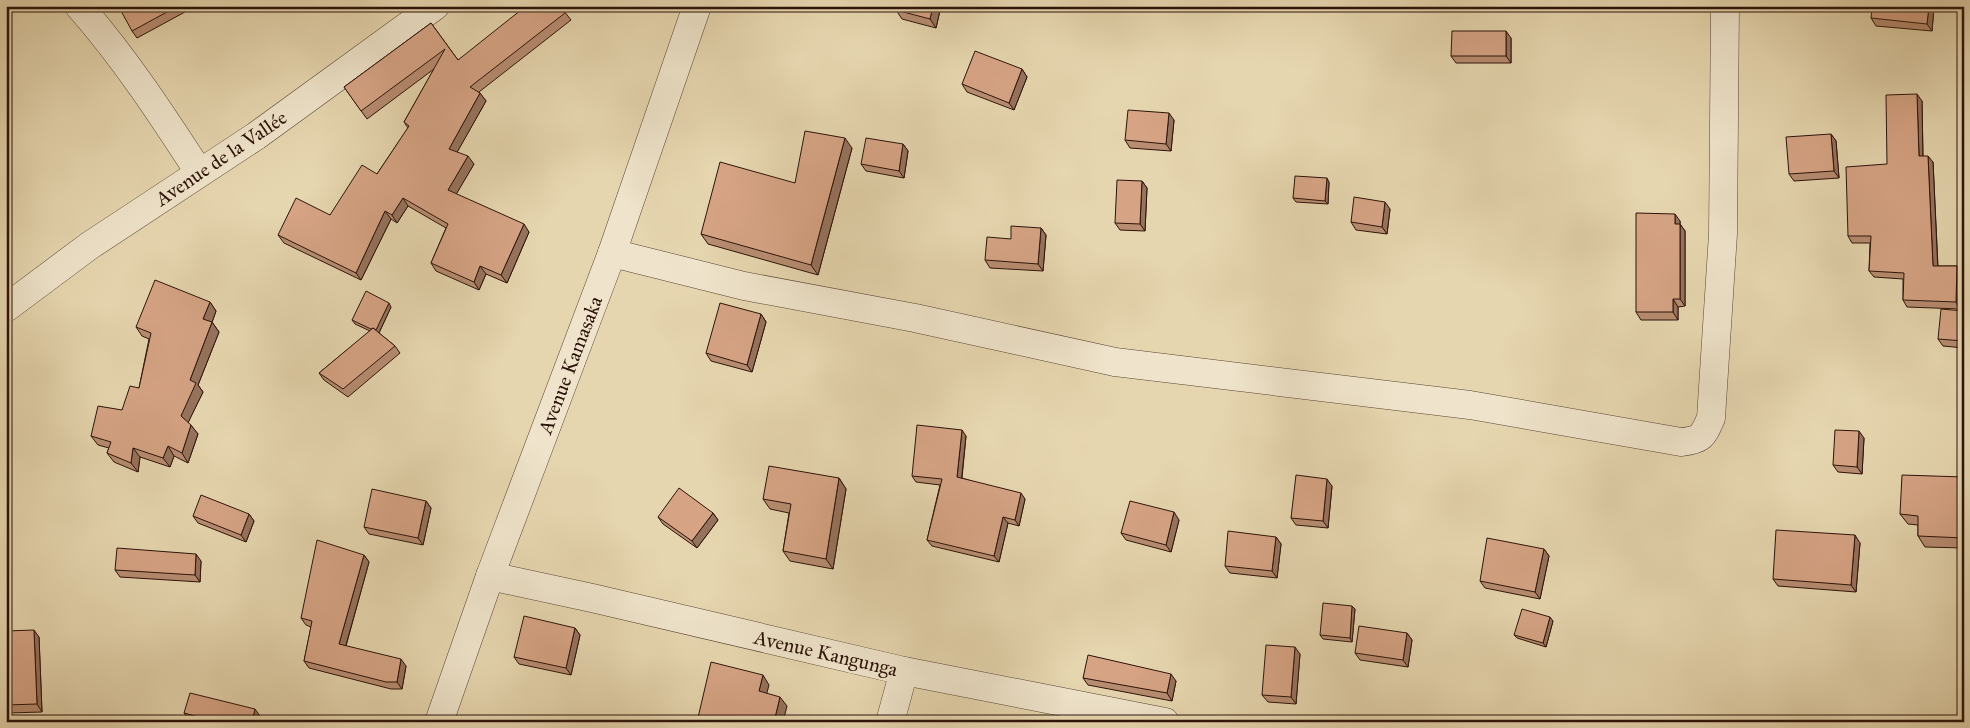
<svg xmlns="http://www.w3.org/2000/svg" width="1970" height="728" font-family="'IM FELL Great Primer',serif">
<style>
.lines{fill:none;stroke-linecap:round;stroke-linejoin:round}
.minor-casing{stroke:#5a4432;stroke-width:29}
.minor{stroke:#efe4cb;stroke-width:28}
.wall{fill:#b88d72;stroke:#2c1309}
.shaded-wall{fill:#96735d;stroke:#2c1309}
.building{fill:#d6a485;stroke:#2c1309}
.labels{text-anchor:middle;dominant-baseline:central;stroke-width:4.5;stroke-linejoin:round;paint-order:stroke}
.street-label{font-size:20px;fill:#2c1309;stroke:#efe4cb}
</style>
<rect width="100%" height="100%" fill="#e6d6af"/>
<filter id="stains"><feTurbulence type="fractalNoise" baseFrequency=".004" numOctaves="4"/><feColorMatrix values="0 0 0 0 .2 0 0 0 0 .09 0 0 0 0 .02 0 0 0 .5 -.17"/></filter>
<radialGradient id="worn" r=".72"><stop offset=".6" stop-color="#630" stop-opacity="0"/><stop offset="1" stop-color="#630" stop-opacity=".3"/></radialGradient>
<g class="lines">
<defs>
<g id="minor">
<path d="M79,6C124,57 162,115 199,172"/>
<path d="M612,253L744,286L915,318L1115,362L1470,405L1681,442C1702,440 1703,436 1711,418L1723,234L1725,6"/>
<polyline points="6,308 89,246 256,136 435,6"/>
<polyline points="490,576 592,598 904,671 1165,722"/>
<polyline points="439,722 490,576 612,253 697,6"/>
<polyline points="890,722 904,671"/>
</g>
</defs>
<use href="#minor" class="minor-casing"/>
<use href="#minor" class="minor"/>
</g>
<g class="wall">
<polygon points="129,6 196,6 137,38 132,31"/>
<polygon points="560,6 571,20 479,92 486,101 457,152 474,164 456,194 529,232 507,283 486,274 479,290 436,271 431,263 446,228 408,206 397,223 391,219 361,280 284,243 278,235 330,215 377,174 408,128 404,122 434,69 367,119 344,87 431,23 458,60"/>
<polygon points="897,6 941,6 936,28 902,19 896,10"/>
<polygon points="1934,7 1932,31 1876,26 1871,18"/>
<polygon points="1511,38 1511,63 1456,63 1451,56"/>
<polygon points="1022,69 1027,77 1014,110 967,92 962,84"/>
<polygon points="1922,101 1923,156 1933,162 1938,266 1957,266 1962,273 1960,309 1907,307 1903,300 1903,279 1874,277 1869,271 1870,243 1852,243 1848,236"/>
<polygon points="1174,120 1171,151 1130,148 1125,140"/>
<polygon points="1831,134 1836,141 1839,178 1794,181 1789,174"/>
<polygon points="903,144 908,151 904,178 866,171 861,164"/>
<polygon points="852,148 818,275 708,244 701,234 795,183"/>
<polygon points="1142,181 1147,188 1145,231 1120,230 1115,223"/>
<polygon points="1329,182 1328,204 1296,202 1293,198"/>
<polygon points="1390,209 1387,234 1356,230 1351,222"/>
<polygon points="1680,221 1680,224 1685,231 1685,306 1678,307 1678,320 1641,320 1636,312"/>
<polygon points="1041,228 1046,235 1043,271 990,268 985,260 1011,239"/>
<polygon points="210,302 216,311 212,322 219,332 198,385 203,392 188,422 198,434 188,463 174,456 170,467 140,457 138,472 114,462 107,453 109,448 98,445 91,436 122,410 139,388 149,339 142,336 136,327"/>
<polygon points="391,307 379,333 395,346 400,353 348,397 324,380 319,373 370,331 355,324 352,320"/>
<polygon points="1964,311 1964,348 1943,346 1938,339"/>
<polygon points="761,314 766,322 752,372 711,361 706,353"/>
<polygon points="966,436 962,478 1025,499 1019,526 1008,523 999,562 932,546 927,540 940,485 916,482 912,476"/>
<polygon points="1864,438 1862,474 1838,472 1833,465"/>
<polygon points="1964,477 1964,548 1925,547 1918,536 1918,525 1908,524 1900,514"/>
<polygon points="839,478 846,489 833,569 790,561 783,551 789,513 770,509 763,499"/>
<polygon points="1332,486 1328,528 1296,525 1291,518"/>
<polygon points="426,501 431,508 423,545 369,534 364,527"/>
<polygon points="713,513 718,520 697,548 663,524 658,517"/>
<polygon points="249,514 254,521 246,542 198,523 193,516"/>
<polygon points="1179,520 1171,552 1126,540 1121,533"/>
<polygon points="1276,537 1281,544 1277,578 1230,573 1225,566"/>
<polygon points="1860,543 1856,592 1778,586 1773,579"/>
<polygon points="1544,549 1549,556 1540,599 1485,588 1480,581"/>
<polygon points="364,555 369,562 346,646 406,666 402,689 391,689 309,668 304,661 311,627 306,625 301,618"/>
<polygon points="201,561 200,582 120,577 115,570"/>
<polygon points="1355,609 1352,642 1323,639 1320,635"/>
<polygon points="1553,621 1546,647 1517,638 1514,635"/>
<polygon points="575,628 580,635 571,675 519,664 514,657"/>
<polygon points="6,631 39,637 42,712 8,713 6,710"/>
<polygon points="1407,633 1412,640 1408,667 1360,660 1355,653"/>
<polygon points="1300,654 1296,704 1268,702 1262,695"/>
<polygon points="1083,678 1176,681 1172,701 1088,685"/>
<polygon points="184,713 260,716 259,722 194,722 190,721"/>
</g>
<g class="shaded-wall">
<polygon points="933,6 941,6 936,28 930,19"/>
<polygon points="1929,6 1933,6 1934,7 1932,31 1927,24"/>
<polygon points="1506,31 1511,38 1511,63 1506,56"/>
<polygon points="1022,69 1027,77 1014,110 1009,103"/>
<polygon points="480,93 486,101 455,156 449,149"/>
<polygon points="1917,94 1922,101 1923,163 1919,156"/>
<polygon points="1169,113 1174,120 1171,151 1166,144"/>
<polygon points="1831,134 1836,141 1839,178 1834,171"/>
<polygon points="845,138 852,148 818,275 811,265"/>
<polygon points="903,144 908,151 904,178 899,171"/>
<polygon points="468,156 474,164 454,198 448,190"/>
<polygon points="1928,156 1933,162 1938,272 1933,266"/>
<polygon points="1327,178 1329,182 1328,204 1325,201"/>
<polygon points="1142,181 1147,188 1145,231 1140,224"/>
<polygon points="403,198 408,206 397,223 392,215"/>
<polygon points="1385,202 1390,209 1387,234 1382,227"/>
<polygon points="385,211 391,219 361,280 356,273"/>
<polygon points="1675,214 1680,221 1680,231 1675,224"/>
<polygon points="524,224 529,232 507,283 501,275"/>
<polygon points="1680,224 1685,231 1685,306 1680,299"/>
<polygon points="1041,228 1046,235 1043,271 1038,264"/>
<polygon points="480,266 486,274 479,290 474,282"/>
<polygon points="1957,266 1962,273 1960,309 1956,302"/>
<polygon points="1673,299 1678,307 1678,320 1673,312"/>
<polygon points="210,302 216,311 210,328 203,319"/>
<polygon points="389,303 391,307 378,335 375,331"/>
<polygon points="761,314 766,322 752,372 747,365"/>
<polygon points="212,322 219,332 198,385 203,392 187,425 181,416 190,380"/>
<polygon points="191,425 198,434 188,463 182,453"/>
<polygon points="962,430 966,436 961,484 957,477"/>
<polygon points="1859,431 1864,438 1862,474 1857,467"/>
<polygon points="168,446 174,456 170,467 163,458"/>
<polygon points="133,448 140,457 138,472 131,463"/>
<polygon points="839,478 846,489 833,569 826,559"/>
<polygon points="1327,479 1332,486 1328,528 1323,521"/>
<polygon points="1021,493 1025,499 1019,526 1015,520"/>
<polygon points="426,501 431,508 423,545 418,538"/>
<polygon points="1174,512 1179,520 1171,552 1166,545"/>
<polygon points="713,513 718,520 697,548 692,541"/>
<polygon points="249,514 254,521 246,542 241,535"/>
<polygon points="1003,517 1008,523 999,562 994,556"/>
<polygon points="1855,535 1860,543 1856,592 1851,585"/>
<polygon points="1276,537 1281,544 1277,578 1272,571"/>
<polygon points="1544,549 1549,556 1540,599 1535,592"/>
<polygon points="196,554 201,561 200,582 195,575"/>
<polygon points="364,555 369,562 344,652 339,644"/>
<polygon points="1352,606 1355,609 1352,642 1350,638"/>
<polygon points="1550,617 1553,621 1546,647 1543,643"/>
<polygon points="575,628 580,635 571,675 566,668"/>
<polygon points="34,630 39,637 42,712 37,704"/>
<polygon points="1407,633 1412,640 1408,667 1403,660"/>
<polygon points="1295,647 1300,654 1296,704 1291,697"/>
<polygon points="401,659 406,666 402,689 397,682"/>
<polygon points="1171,674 1176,681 1172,701 1167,693"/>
<polygon points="763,675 769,685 765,700 759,691"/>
<polygon points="780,697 787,706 783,722 774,722"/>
<polygon points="255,709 260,716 259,722 252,722"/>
</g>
<g class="building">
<polygon points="129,6 178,6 132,31 121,11"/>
<polygon points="526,6 560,6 565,13 470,87 480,93 449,149 468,156 448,190 524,224 501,275 480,266 474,282 431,263 448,224 403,198 392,215 385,211 356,273 278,235 296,198 330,215 362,165 377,174 409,126 404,122 445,49 361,111 344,87 431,23 458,60"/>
<polygon points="897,6 933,6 930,19 896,10"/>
<polygon points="1872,6 1929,6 1927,24 1871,18"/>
<polygon points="1452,31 1506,31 1506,56 1451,56"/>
<polygon points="975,51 1022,69 1009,103 962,84"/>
<polygon points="1917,94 1919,156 1928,156 1933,266 1957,266 1956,302 1903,300 1904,273 1869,271 1871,236 1848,236 1846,167 1887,164 1886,95"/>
<polygon points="1128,110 1169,113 1166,144 1125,140"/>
<polygon points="805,131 845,138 811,265 701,234 720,162 795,183"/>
<polygon points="1831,134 1834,171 1789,174 1786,137"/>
<polygon points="866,138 903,144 899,171 861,164"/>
<polygon points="1295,176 1327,178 1325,201 1293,198"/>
<polygon points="1117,180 1142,181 1140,224 1115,223"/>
<polygon points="1354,197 1385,202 1382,227 1351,222"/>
<polygon points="1636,213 1675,214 1675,224 1680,224 1680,299 1673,299 1673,312 1636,312"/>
<polygon points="1011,226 1041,228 1038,264 985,260 987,237 1011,239"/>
<polygon points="155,280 210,302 203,319 212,322 190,380 196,383 181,416 191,425 182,453 168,446 163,458 133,448 131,463 107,453 111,442 91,436 98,406 122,410 130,386 139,388 151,333 136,327"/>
<polygon points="366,291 389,303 376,330 373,328 371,329 352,320"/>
<polygon points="720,303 761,314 747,365 706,353"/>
<polygon points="1941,309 1964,311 1964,341 1938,339"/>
<polygon points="373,328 395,346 343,389 319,373"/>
<polygon points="917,425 962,430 957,477 1021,493 1015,520 1003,517 994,556 927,540 942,479 912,476"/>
<polygon points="1835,430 1859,431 1857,467 1833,465"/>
<polygon points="769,466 839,478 826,559 783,551 791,504 763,499"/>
<polygon points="1296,475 1327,479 1323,521 1291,518"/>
<polygon points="1902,475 1964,477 1964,538 1918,536 1918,516 1900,514"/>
<polygon points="679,488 713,513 692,541 658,517"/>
<polygon points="372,489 426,501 418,538 364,527"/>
<polygon points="201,495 249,514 241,535 193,516"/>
<polygon points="1130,501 1174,512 1166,545 1121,533"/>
<polygon points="1776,530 1855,535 1851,585 1773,579"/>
<polygon points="1228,531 1276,537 1272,571 1225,566"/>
<polygon points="1487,538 1544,549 1535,592 1480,581"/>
<polygon points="317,540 364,555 339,644 401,659 397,682 386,682 304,661 312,621 301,618"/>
<polygon points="117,548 196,554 195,575 115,570"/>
<polygon points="1323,603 1352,606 1350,638 1320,635"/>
<polygon points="1522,609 1550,617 1543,643 1514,635"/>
<polygon points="524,616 575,628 566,668 514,657"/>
<polygon points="1359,626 1407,633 1403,660 1355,653"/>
<polygon points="34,630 37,704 6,705 6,631"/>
<polygon points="1266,645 1295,647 1291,697 1262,695"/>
<polygon points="1088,655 1171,674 1167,693 1083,678"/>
<polygon points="711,662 763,675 759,691 780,697 774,722 697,722"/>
<polygon points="190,693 255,709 252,722 217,722 184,713"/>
</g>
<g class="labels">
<g class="street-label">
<text transform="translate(221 158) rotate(-34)">Avenue de la Vallée</text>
<text transform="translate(570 365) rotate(-69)">Avenue Kamasaka</text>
<text transform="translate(826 653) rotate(13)">Avenue Kangunga</text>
</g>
</g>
<rect width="1970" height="728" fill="none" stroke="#e6d6af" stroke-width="25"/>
<rect x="8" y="8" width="1955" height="713" fill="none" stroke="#2c1309" stroke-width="2.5"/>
<rect x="12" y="12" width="1945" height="703" fill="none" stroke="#2c1309"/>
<rect width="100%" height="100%" filter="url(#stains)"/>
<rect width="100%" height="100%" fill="url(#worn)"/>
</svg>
